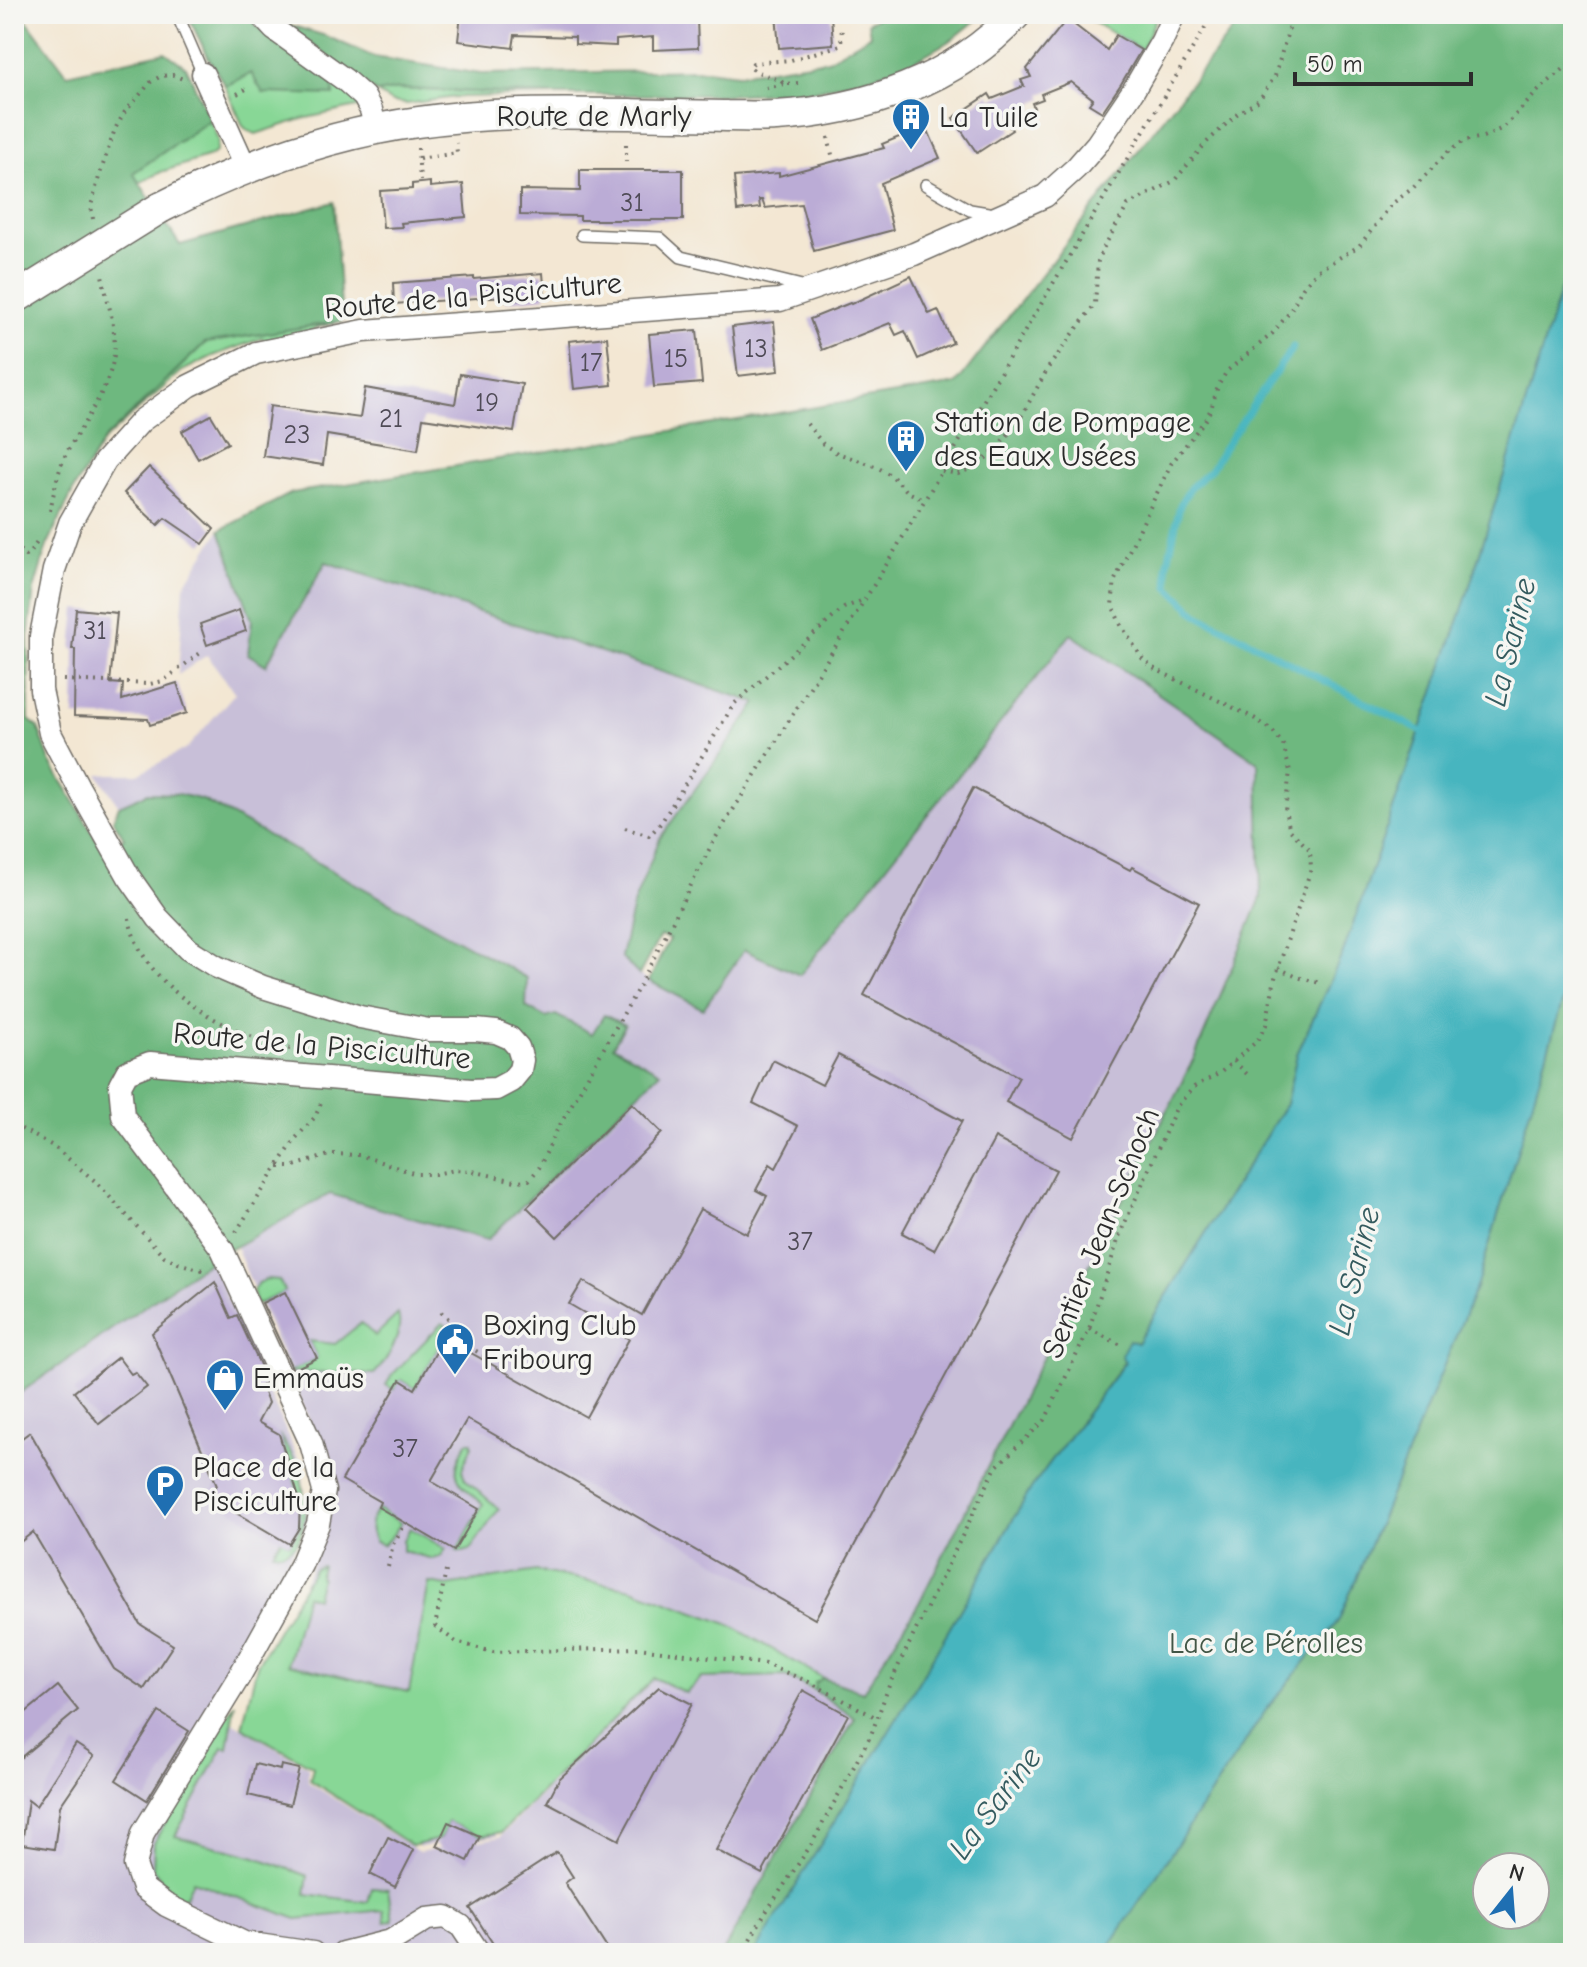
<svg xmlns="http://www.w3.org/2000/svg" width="1587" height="1967" font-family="'Comic Neue',sans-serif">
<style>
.industrial{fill:#c8bfd8}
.green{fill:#88d796;stroke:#5a8160;stroke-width:2}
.forest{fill:#6eb87f;stroke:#4c7255;stroke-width:2;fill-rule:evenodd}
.water{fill:#46b5bf;stroke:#387075;stroke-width:2}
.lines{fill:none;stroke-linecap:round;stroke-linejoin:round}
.stream{stroke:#46b5bf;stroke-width:7}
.building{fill:#bbacd6}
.service-casing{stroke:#716d66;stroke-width:14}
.minor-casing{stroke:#716d66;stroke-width:25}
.secondary-casing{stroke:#716d66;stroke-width:33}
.path{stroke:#716d66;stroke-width:4;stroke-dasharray:2 6;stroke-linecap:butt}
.service{stroke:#fff;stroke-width:11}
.minor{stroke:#fff;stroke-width:22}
.secondary{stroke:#fff;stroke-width:30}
.secondary-bridge-casing{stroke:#716d66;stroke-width:33;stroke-linecap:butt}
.secondary-bridge{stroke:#fff;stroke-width:30}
.labels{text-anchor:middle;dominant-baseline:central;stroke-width:7;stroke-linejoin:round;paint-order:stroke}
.number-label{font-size:26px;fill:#4f4b56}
.street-label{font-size:30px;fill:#2b2b2b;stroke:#f6f6f2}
.poi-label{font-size:30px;fill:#2b2b2b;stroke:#f6f6f2;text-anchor:start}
.park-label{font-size:30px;fill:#425646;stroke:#f6f6f2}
.water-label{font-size:32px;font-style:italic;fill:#345b5f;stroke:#f6f6f2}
</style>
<rect width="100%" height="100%" fill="#f6f6f2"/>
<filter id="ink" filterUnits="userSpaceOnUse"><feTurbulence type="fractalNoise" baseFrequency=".0125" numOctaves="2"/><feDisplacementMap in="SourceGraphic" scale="16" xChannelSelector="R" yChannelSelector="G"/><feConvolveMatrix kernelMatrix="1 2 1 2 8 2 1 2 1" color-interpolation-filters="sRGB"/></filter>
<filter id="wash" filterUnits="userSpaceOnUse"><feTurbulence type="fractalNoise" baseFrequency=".006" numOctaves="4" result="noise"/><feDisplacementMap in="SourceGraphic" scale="32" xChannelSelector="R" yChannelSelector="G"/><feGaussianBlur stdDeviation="1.8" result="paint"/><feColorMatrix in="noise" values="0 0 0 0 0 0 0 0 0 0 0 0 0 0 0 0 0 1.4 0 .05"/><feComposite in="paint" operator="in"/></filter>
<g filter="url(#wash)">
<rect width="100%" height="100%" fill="#f3e7d3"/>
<g class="industrial">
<polygon points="220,530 252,620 248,654 266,665 326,562 758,703 660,838 633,905 621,957 639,975 703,1009 744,950 800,975 1071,634 1258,762 1261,898 1195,1056 919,1603 863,1692 823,1678 728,1624 536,1571 497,1836 420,1847 314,1780 316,1766 247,1724 326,1529 321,1448 236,1247 330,1194 487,1239 625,1026 593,1034 556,1015 546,1018 526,1007 527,978 203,800 178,794 148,793 119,806 98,774 138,774 187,748 235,693 207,655 178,675 184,586"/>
<polygon points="211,1260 302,1468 308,1522 210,1709 308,1767 308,1782 419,1852 500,1837 654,1678 686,1692 701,1678 785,1676 815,1691 856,1717 722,1953 14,1953 14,1397"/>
</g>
<g class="green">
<polygon points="1079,14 1158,14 1142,50"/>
<polygon points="252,73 334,94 332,82 362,106 302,119 256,134 248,131 243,126 225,86"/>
<polygon points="399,89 554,95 455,97 407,104 392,102 377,93"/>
<polygon points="210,120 218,140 216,152 210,156 161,172 139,183 133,173"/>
<polygon points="342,321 315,328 308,335 274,345 262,338 213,356 182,371 104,440 205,343"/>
<polygon points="268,1279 279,1280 285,1292 256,1305 253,1290 258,1283"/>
<path d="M398,1314C404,1333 387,1361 374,1374L288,1372L317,1358L309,1341L335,1344L361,1323L375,1336Z"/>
<polygon points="442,1323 446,1325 440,1335 444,1338 415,1389 401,1380 394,1390 386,1385 392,1375"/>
<path d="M279,1434C285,1445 294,1456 298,1468C307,1491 313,1558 273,1552L281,1539L290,1544L299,1528L300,1501Z"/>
<path d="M467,1442H472V1445L462,1470L465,1479L499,1509L470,1550L463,1552L457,1551L483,1504C456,1480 448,1477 467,1442Z"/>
<path d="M378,1509L401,1523L392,1536L383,1545L375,1542C368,1529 369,1521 378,1509Z"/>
<polygon points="410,1528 446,1549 440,1557 433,1559 403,1551 403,1541"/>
<polygon points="321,1566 322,1566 319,1577 321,1578 316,1598 306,1595 288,1664 409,1692 429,1583 447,1586 536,1571 632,1589 728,1624 823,1678 815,1683 815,1691 785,1676 701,1678 686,1693 654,1678 502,1832 480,1836 448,1822 440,1839 412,1846 310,1780 313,1767 242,1727 257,1665 314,1569"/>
<polygon points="235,1703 228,1748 223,1747 175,1836 256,1857 308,1876 305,1894 368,1902 372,1888 388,1889 393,1921 385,1922 384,1910 297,1919 193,1881 185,1898 172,1893 153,1869 154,1842"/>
</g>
<g class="forest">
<polygon points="14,14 22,14 67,74 165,52 186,67 210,120 133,173 180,245 334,202 342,321 205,343 104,440 74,489 47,546 34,590 28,638 29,720 38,727 50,761 103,850 124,838 113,820 119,806 148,793 178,794 203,800 527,978 526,1007 546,1018 556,1015 592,1034 604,1015 625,1025 613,1046 660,1072 487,1240 330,1194 211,1260 14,1397"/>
<polygon points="187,14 246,14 256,25 332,82 334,95 263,93 251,73 225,86 208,57"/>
<polygon points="885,14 984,14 953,39 905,66 859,80 812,91 722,95 554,95 399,89 377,93 283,23 326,36 374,57 481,74 706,70 738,74 828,60 870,35 868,22"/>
<polygon points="1245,14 1573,14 1573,249 1464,605 1343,953 1297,1054 1286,1104 1137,1343 1129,1340 1125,1361 1032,1487 902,1710 755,1953 722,1953 855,1718 815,1691 815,1683 823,1678 863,1692 919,1603 1195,1056 1261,898 1258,762 1071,634 800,975 744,950 703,1009 649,981 669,939 660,936 639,975 621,957 633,905 660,838 757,703 326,562 266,665 248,654 252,620 220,530 292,493 956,384"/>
<path d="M1573,967V1953H1105L1266,1710L1339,1620L1477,1285ZM1487,1867H1535V1915H1487Z"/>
</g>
<polygon class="water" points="1573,249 1573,967 1477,1285 1339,1620 1266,1710 1105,1953 755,1953 902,1710 1032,1487 1125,1362 1121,1355 1129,1340 1137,1343 1286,1104 1297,1054 1343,953 1464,605"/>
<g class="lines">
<g class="stream">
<polyline points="1293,347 1223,449 1211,469 1190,488 1180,505 1167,567 1169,587 1197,614 1428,735"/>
<polyline points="1558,986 1573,995"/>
</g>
</g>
<g id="blocks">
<g class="building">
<polygon points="461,14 617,15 617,20 697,17 698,48 653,50 653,37 616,40 616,46 575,44 575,37 515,35 513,48 458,41"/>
<polygon points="776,14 831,14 833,44 779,48"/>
<polygon points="1067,19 1107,50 1116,35 1141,50 1121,84 1102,112 1089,104 1093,99 1071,82 1041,94 1043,99 1032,103 1034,108 1005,119 1012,130 977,153 953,118 989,94 992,99 1024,86 1021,80 1031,77 1027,69"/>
<polygon points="926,126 940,158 881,183 893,230 814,251 801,204 765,208 762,200 759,200 760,208 737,211 734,177 779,173 779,176 884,148 882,144"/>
<polygon points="580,170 683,170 683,220 580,220 580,216 520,215 520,190 580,191"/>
<polygon points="430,182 430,187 463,184 466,217 401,223 402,227 383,228 380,191 412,189 412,184"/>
<polygon points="543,273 545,297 506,301 505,296 394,304 393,283 474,277 474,279"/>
<polygon points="911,276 929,314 938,310 953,343 918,359 905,331 896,335 890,323 822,350 810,319 850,303 851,304"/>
<polygon points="774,322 779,371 738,376 732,327"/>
<polygon points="697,330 702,383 654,387 649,334"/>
<polygon points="607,337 612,385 574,389 569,341"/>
<polygon points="460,374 522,384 514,432 423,418 418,450 327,435 323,465 263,456 270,406 360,418 365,388 455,404"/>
<polygon points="211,415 228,443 198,459 182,431"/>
<polygon points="149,467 214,529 203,544 165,518 158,525 124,493"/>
<polygon points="76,609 117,613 110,683 123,684 122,700 177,683 187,713 150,725 148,719 74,716 75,649 72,649"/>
<polygon points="239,610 246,631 207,645 200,624"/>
<polygon points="973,788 1130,870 1132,867 1199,903 1073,1138 1006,1102 1019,1077 864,995"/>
<polygon points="838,1055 962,1121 902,1233 934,1250 995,1138 1056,1170 815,1619 467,1419 431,1481 479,1509 454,1551 378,1507 380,1502 342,1480 400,1380 415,1389 444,1338 586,1417 629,1339 569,1304 583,1281 642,1315 700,1209 747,1234 767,1196 756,1190 770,1164 776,1168 798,1126 753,1103 773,1060 822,1085"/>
<polygon points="632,1103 662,1133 557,1237 527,1207"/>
<polygon points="215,1282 231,1318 237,1315 268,1382 261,1385 268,1403 258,1422 279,1434 300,1501 299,1528 289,1544 209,1497 217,1485 152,1333"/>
<polygon points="285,1292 317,1358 293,1370 262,1303"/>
<polygon points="118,1357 131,1374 135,1372 147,1387 99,1424 74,1392"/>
<polygon points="30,1432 140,1624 173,1645 144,1689 114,1669 33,1532 14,1547 14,1444"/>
<polygon points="58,1686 78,1710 14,1763 14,1722"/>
<polygon points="659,1687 692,1704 619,1840 547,1802 559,1779"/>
<polygon points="803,1690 848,1715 762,1874 716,1850"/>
<polygon points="159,1712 189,1731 147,1800 116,1780"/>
<polygon points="76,1744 94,1756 60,1806 54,1849 22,1844 28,1800 36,1806"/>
<polygon points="255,1764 280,1770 281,1765 299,1769 290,1805 248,1795"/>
<polygon points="448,1822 480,1836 468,1861 437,1846"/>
<polygon points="388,1837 414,1850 395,1887 370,1874"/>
<polygon points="557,1852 573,1877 565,1883 610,1953 499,1953 470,1908"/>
</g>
</g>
</g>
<g filter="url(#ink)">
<use href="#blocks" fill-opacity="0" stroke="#716d66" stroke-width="2"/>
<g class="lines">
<defs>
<g id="service">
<polyline points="177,14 203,74"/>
<polyline points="926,185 970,210 994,214"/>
<polyline points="582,235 660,238 681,257 806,287"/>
</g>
<g id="minor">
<polyline points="260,14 274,29 345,80 364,97 371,110 376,130"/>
<polyline points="203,74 246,169"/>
<polyline points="313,1953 244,1943 166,1905 143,1888 135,1865 143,1833 240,1675 301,1565 318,1524 324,1491 311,1443 222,1249 123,1116 120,1085 127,1072 150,1063 471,1090 496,1089 511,1081 520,1070 522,1060 518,1047 510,1038 496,1032 476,1030 429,1030 360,1017 263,987 217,967 188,949 158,918 129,877 80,790 50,733 41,690 41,636 54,570 70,523 105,461 141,421 189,386 256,353 364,331 780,300 914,254 1045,196 1076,168 1097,144 1133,91 1162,41 1174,14"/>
<polyline points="343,1953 391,1941 427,1919 446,1917 461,1926 479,1953"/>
</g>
<path id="secondary" d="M160,208C240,167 329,134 418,122C488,112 560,113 630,114C662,115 695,115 727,116C743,116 760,117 776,116C863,111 956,80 1016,14"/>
</defs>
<use href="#service" class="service-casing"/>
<use href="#minor" class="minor-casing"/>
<use href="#secondary" class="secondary-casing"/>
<g class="path">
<polyline points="798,83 784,84 781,81 755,71 750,67 753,63 791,60 841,45 842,25"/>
<polyline points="766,88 784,84"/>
<polyline points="237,94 250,87"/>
<polyline points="828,137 833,159"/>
<polyline points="418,148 420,181"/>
<polyline points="419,159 457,153 456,143"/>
<polyline points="626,162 626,141"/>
<polyline points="93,219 91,206 99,177 115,129 124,113 151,82 161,76 173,75 183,79"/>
<polyline points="807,424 823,444 837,453 875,466 892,476 908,492 925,500"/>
<polyline points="942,471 958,474 979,465 997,447 1017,424 1048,368 1095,304 1098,261 1104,247 1128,205 1174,181 1206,143 1237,114 1259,100 1275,76 1288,31 1298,14"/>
<path d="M50,511C54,492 57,474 65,456C81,424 109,392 114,355C117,328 107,301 102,275"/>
<polyline points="14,544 25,556 28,555 38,541"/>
<polyline points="63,680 150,684 163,681 203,651"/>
<polyline points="625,828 649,836 661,823 734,704 844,608 863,600"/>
<path d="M129,918C142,991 234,1037 299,1051"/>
<polyline points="1278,968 1297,977 1320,983"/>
<polyline points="1234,1061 1249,1076"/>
<polyline points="14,1125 53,1146 95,1181 164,1256 178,1263 206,1271"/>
<polyline points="279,1167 291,1167 332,1154 360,1155 416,1174 435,1174 455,1170 472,1171 515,1181 529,1180 539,1168 556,1132 640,985 713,842 882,572 1213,14"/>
<polyline points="236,1232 296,1138 315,1117 323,1099"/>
<polyline points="441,1312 450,1320 443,1333 489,1358 487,1362"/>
<polyline points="1089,1329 1123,1346"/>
<polyline points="388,1567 393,1544 404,1526"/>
<polyline points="446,1571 435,1626 456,1642 493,1652 639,1648 765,1664 809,1682 877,1718"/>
<polyline points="742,1953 766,1912 811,1845 871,1735 890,1683 996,1467 1045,1420 1089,1329 1120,1234 1177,1106 1194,1087 1220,1073 1257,1041 1266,1025 1275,978 1311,869 1310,850 1290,830 1285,811 1290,771 1283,745 1272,730 1254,718 1153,668 1142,658 1121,625 1112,605 1115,580 1171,464 1205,420 1211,409 1218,386 1227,371 1272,334 1289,313 1303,287 1317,271 1359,246 1393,203 1413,188 1450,150 1464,141 1483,137 1503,128 1540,89 1573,61"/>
</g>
<use href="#service" class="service"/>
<use href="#minor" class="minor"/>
<use href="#secondary" class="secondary"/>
<defs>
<polyline id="secondary-bridge" points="14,299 160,208"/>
</defs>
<use href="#secondary-bridge" class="secondary-bridge-casing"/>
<use href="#secondary-bridge" class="secondary-bridge"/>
</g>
</g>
<defs>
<symbol id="building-pin" viewBox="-11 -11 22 30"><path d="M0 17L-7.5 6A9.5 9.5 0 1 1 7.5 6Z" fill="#1f6fb2" stroke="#f6f6f2"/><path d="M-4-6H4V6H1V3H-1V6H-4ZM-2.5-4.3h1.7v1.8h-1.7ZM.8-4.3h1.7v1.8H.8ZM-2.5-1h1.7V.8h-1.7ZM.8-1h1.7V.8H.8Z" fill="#fff"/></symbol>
<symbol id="civic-pin" viewBox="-11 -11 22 30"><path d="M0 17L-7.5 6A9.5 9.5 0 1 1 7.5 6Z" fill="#1f6fb2" stroke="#f6f6f2"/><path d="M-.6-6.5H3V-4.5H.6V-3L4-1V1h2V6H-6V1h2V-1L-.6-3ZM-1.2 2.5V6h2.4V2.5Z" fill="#fff"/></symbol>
<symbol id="shop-pin" viewBox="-11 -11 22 30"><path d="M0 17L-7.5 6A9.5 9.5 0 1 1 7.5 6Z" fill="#1f6fb2" stroke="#f6f6f2"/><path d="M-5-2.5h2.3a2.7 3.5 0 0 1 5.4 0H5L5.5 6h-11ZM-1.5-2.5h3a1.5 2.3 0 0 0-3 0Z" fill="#fff"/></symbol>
<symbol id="parking-pin" viewBox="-11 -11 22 30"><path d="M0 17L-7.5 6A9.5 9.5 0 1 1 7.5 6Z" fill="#1f6fb2" stroke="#f6f6f2"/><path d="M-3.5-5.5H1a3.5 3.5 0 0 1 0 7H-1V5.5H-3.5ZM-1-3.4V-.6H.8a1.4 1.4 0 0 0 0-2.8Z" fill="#fff"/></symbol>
</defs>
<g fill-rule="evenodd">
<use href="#building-pin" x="889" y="95" width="44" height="60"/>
<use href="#building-pin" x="884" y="417" width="44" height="60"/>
<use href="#civic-pin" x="433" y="1320" width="44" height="60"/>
<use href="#shop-pin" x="203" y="1356" width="44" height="60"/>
<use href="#parking-pin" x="143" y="1462" width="44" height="60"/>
</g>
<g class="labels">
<g class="number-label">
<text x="632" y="203">31</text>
<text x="756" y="349">13</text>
<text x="676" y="359">15</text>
<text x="591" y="363">17</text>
<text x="487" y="403">19</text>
<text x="391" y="419">21</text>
<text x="297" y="435">23</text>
<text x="95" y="631">31</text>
<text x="800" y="1242">37</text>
<text x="405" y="1449">37</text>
</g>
<g class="street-label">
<text x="594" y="116">Route de Marly</text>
<text transform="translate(473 296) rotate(-5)">Route de la Pisciculture</text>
<text transform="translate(322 1046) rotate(5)">Route de la Pisciculture</text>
<text transform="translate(1101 1233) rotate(-68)">Sentier Jean-Schoch</text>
</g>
<g class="poi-label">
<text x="939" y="117">La Tuile</text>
<text x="934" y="422">Station de Pompage<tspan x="934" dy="34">des Eaux Usées</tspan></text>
<text x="483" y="1325">Boxing Club<tspan x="483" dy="34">Fribourg</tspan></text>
<text x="253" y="1378">Emmaüs</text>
<text x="193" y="1467">Place de la<tspan x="193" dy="34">Pisciculture</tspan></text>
</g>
<g class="park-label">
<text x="1266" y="1643">Lac de Pérolles</text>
</g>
<g class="water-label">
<text transform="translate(1510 642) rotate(-76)">La Sarine</text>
<text transform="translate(1354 1271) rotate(-76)">La Sarine</text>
<text transform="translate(995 1803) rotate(-53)">La Sarine</text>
</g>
</g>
<rect width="1587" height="1967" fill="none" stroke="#f6f6f2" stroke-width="48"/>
<g transform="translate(1511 1891) rotate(17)"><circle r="38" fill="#f6f6f2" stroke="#a5a5a2" stroke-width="2"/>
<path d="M0-6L14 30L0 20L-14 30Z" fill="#1f6fb2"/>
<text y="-12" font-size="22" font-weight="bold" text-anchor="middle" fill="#2b2b2b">N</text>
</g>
<path d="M1295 72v12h176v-12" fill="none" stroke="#2b2b2b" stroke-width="4"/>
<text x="1307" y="72" font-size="24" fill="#2b2b2b" stroke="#f6f6f2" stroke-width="6" paint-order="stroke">50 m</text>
</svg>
